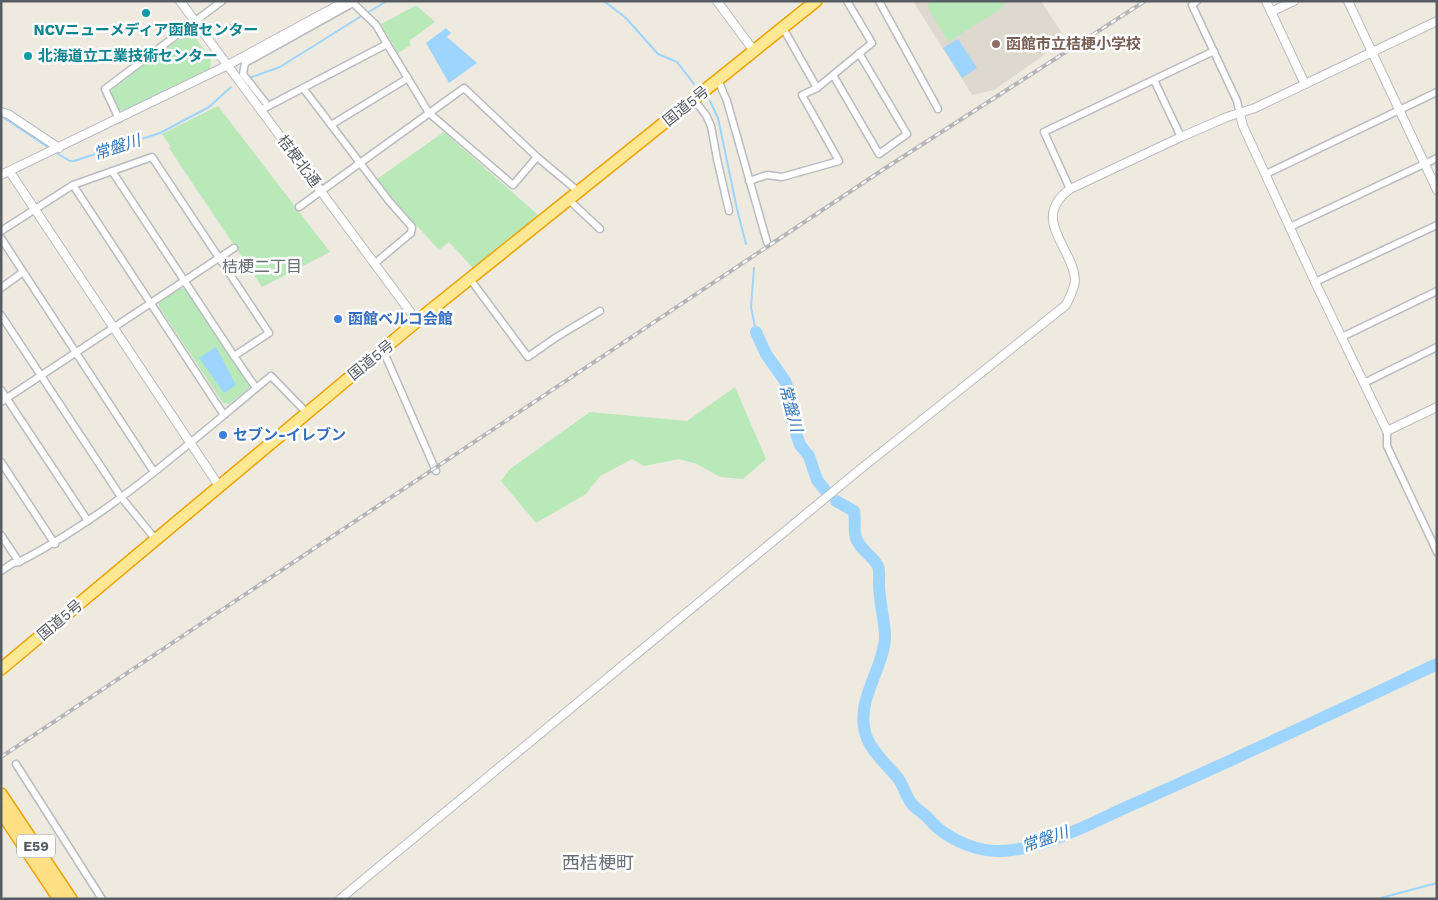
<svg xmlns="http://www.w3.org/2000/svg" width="1438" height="900" font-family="'Work Sans','Noto Sans JP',sans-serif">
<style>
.education{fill:#ddd9ce}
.green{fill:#b9e8b9}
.water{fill:#9ed5ff}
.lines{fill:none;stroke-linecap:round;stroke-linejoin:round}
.stream{stroke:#9ed5ff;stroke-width:2}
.river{stroke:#9ed5ff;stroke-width:12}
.minor-casing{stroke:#b8bbc1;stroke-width:9}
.tertiary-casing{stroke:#b8bbc1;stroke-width:10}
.trunk-casing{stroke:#eda300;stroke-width:14}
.motorway-casing{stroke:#eda300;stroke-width:14}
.minor{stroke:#fff;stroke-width:6}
.tertiary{stroke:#fff;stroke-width:8}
.trunk{stroke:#ffe894;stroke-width:11}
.motorway{stroke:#ffe085;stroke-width:11}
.rail-casing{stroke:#b4b5b6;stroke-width:4}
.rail{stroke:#fff;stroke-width:2;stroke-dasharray:5.5;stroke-linecap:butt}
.culture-dot{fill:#0f9aa8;stroke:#fff;stroke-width:2}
.education-dot{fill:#8d6e63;stroke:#fff;stroke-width:2}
.shop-dot{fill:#3f7fe0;stroke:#fff;stroke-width:2}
.labels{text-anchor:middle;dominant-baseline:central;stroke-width:5;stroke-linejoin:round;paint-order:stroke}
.shield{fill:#fff;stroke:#8a8e92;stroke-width:1}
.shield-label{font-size:14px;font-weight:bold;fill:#585d63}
.culture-label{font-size:15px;font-weight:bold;fill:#0d838f;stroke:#fff}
.education-label{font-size:15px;font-weight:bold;fill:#785e54;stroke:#fff;text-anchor:start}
.street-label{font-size:15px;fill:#585d63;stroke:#fff}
.shop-label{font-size:15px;font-weight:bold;fill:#366cbe;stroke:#fff;text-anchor:start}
.water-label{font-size:16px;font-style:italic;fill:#3175bb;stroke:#fff}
.neighbourhood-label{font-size:16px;fill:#696f75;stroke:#fff}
.quarter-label{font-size:18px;fill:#696f75;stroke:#fff}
</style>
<rect width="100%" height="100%" fill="#eeeadf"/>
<polygon class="education" points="913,1 1041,1 1062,33 1044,55 994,90 972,95"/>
<g class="green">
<polygon points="933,1 1002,1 1005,6 948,42 927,6"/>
<polygon points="415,6 417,6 435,22 409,41 411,45 398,53 381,24"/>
<polygon points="187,33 188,35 194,36 211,59 210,69 124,111 118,109 111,94 112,89"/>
<polygon points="218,106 330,252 262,287 169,148 171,147 162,134"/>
<polygon points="444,132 538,215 473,268 449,242 439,250 392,198 377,179"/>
<polygon points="180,288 185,289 249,383 249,388 229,404 223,403 159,307 159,301"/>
<polygon points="735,387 766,459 743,479 720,477 697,464 679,459 644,466 632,459 600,476 586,494 536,523 501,481 510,469 590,412 687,421"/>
</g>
<g class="water">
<polygon points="446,28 451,33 447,37 477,63 449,83 426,43"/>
<polygon points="958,39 977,68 962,78 943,48"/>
<polygon points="216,347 236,385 224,393 199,358"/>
</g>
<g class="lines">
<g class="stream">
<polyline points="604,1 626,18 658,54 677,62 694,84"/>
<polyline points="367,13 387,1"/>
<polyline points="249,78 280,67 363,15"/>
<polyline points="710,101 718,118 737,209 746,244"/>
<polyline points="1,116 49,148"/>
<polyline points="55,152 70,161 74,161 160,133 209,107 231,87"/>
<polyline points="754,268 751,307 756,332"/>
<polyline points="1377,899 1437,883"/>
</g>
<g class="river">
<polyline points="756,332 766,354 785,381 789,391 789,409 793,424 800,445 809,456 817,480 825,490"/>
<path d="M836,501L854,511C856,520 853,529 856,538C860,550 872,555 878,566C880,572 879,578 879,584C879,602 885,620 885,638C883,671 853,703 867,738C873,753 887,765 897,777C904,785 905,796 912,804C916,809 922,812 926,816C930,820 934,825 939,829C954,841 977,851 997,851C1039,852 1091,823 1129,806C1232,761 1335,712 1437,664"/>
</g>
<defs>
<g id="minor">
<polyline points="351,1 376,25 387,44"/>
<polyline points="879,1 938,109"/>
<polyline points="1197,1 1192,5 1237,101 1240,114"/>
<polyline points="783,28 817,88"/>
<polyline points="833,75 879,154 907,134 859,53"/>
<polyline points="718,80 727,101 767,242"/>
<polyline points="1154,80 1181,137"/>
<polyline points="303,88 389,201 412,227 411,233 374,264"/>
<polyline points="694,100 706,115 711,126 717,159 729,211"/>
<polyline points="265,102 243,74 245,63 353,3"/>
<polyline points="261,110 387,44 429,113 513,185 537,157"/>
<polyline points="119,119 105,89 222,1"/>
<polyline points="331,125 408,78"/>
<polyline points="112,171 234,356"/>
<polyline points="1266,174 1437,92"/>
<polyline points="749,181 767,175 782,177 839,161 802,95 817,88 872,43 847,1"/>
<polyline points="73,185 224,415"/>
<polyline points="1070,189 1044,132 1214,51"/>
<polyline points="569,200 600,229"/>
<polyline points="299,207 464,88 537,157 579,192"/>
<polyline points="1290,227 1437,158"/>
<polyline points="1,231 73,185 152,157 269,333 234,356 256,388"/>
<polyline points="1,238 154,472"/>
<polyline points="470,279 528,357 555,338 600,311"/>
<polyline points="1315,282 1437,225"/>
<polyline points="1,288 23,272"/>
<polyline points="1,315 121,497 156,540"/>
<polyline points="1342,337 1437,291"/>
<polyline points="383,350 436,471"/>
<polyline points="1364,383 1437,347"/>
<polyline points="1,390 88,521"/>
<polyline points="1,402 234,248"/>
<polyline points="1387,431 1387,446 1437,552"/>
<polyline points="1,462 55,544"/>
<polyline points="1,535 19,562"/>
<path d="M1,571L13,563L19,562C112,514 190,442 271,376L307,413"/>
<polyline points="16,764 102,899"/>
</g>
<g id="tertiary">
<polyline points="180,1 417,321"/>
<polyline points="717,1 754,51"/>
<polyline points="1266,1 1305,84"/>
<polyline points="1348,1 1437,190"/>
<polyline points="1271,12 1294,1"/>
<polyline points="1,112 8,114 59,148"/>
<polyline points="1240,114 1243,126 1315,282 1387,431 1437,407"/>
<polyline points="10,172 219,486"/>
<polyline points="1,175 228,65 346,1"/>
<path d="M340,899L858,471L1066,305C1070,297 1075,288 1075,279C1072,246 1030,219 1070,189L1181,137L1227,117L1255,108L1437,21"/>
</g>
<polyline id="trunk" points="1,669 417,321 816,1"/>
<g id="motorway">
<polyline points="1,794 71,899"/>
<polyline points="1,812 59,899"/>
</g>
</defs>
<use href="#minor" class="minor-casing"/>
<use href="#tertiary" class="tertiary-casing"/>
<use href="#trunk" class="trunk-casing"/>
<use href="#motorway" class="motorway-casing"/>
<use href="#minor" class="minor"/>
<use href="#tertiary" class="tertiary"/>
<use href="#trunk" class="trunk"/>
<use href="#motorway" class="motorway"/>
<defs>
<polyline id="rail" points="1,757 884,169 1145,1"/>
</defs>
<use href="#rail" class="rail-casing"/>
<use href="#rail" class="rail"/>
</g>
<g class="culture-dot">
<circle cx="146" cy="13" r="5"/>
<circle cx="28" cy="56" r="5"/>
</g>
<circle class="education-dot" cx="996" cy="44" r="5"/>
<g class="shop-dot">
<circle cx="338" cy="319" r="5"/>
<circle cx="223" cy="435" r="5"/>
</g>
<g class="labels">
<rect class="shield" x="17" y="834.5" width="38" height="23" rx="4"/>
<g class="shield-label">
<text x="36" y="846">E59</text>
</g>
<g class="culture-label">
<text x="146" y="30">NCVニューメディア函館センター</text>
<text x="38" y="56" text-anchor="start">北海道立工業技術センター</text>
</g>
<g class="education-label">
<text x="1006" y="44">函館市立桔梗小学校</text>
</g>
<g class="street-label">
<text transform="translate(686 106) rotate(-39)">国道5号</text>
<text transform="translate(299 161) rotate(53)">桔梗北通</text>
<text transform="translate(371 360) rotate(-39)">国道5号</text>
<text transform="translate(60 620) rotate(-40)">国道5号</text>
</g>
<g class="shop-label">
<text x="348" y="319">函館ベルコ会館</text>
<text x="233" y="435">セブン-イレブン</text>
</g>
<g class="water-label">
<text transform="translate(117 147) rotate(-18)">常盤川</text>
<text transform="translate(791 408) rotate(75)">常盤川</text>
<text transform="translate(1045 839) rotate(-19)">常盤川</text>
</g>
<g class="neighbourhood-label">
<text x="262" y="266">桔梗二丁目</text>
</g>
<g class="quarter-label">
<text x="598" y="862">西桔梗町</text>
</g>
</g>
<rect width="1438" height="900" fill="none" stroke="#585d63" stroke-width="5"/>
</svg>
